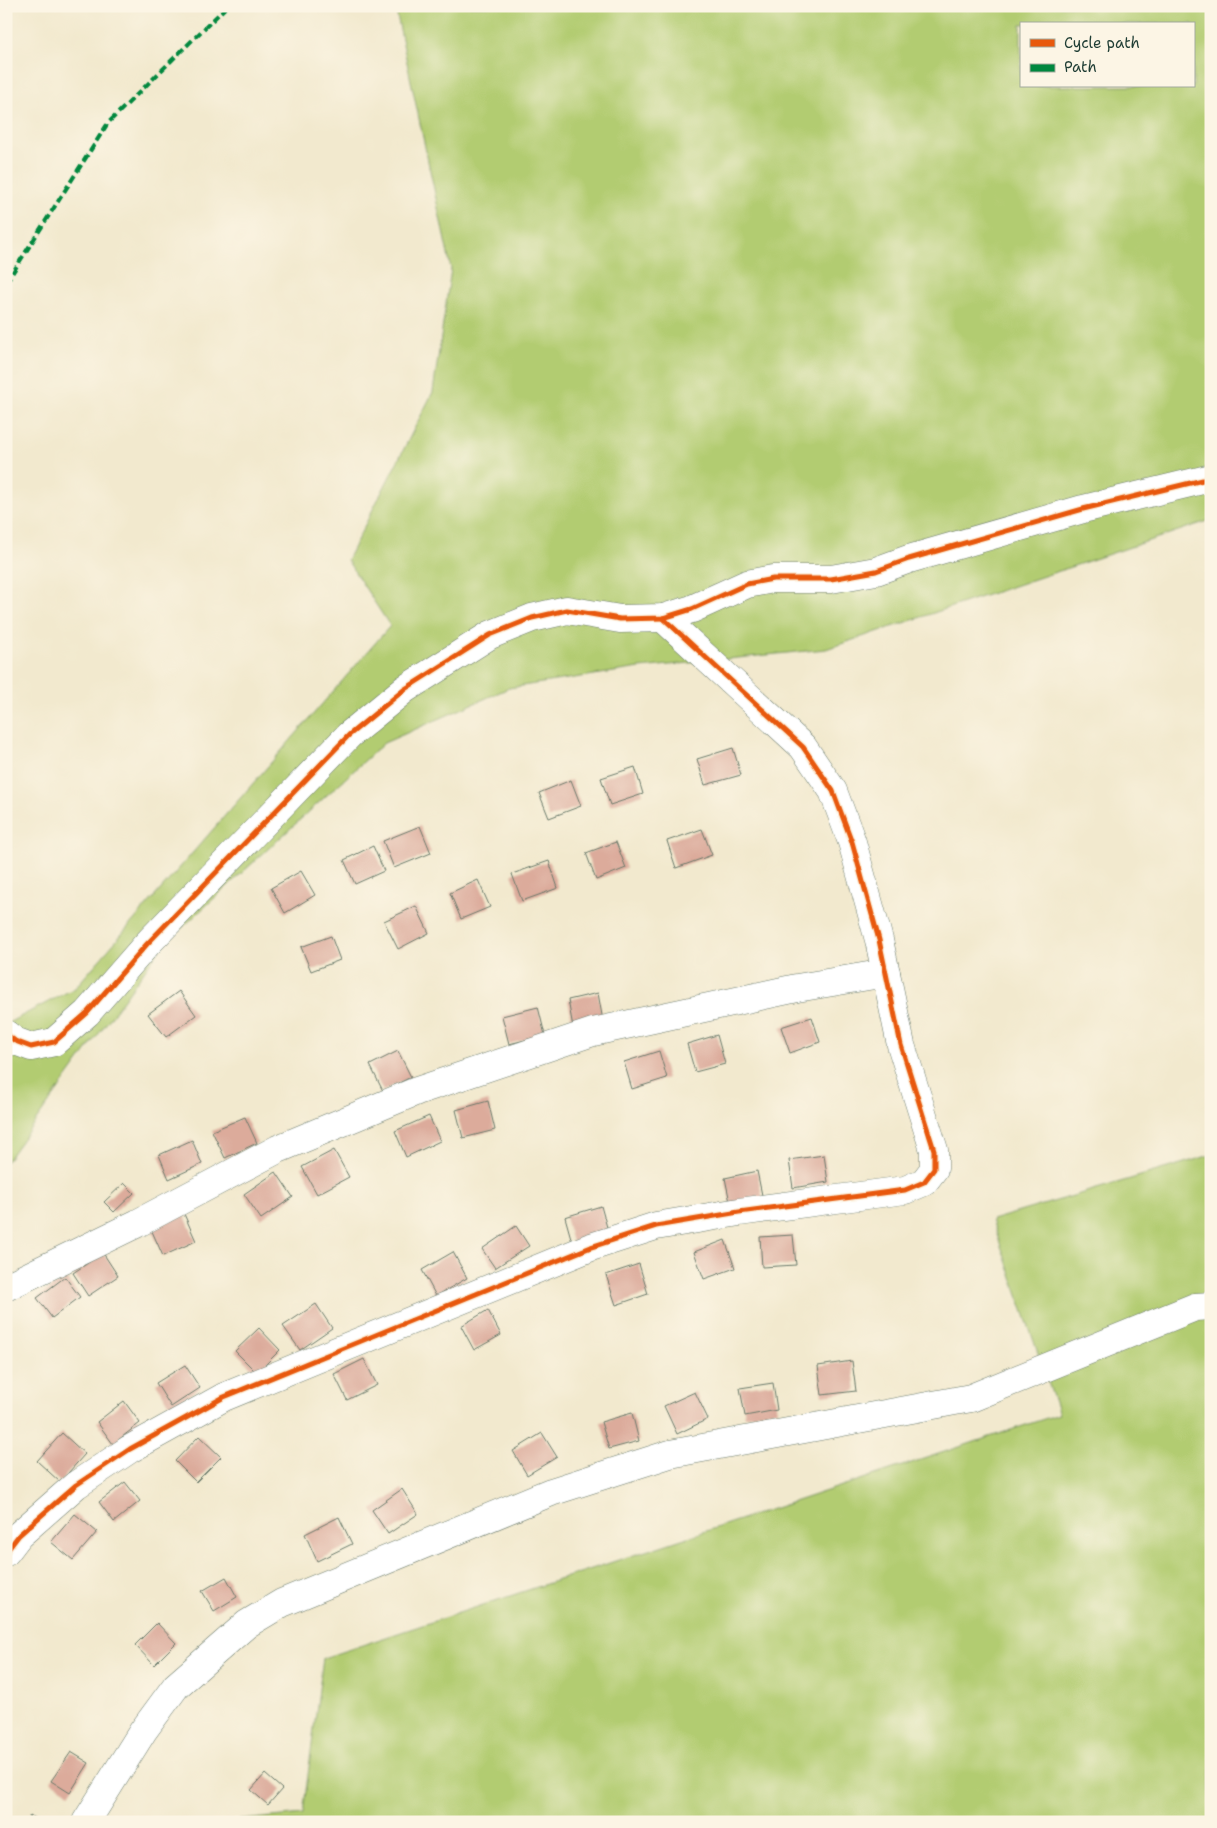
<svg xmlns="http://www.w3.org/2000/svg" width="1217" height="1828" font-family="'Shantell Sans',sans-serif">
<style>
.green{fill:#b2cc71;stroke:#688452;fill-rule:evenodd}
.building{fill:#dcab9b}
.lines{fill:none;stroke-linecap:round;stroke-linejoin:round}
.minor-casing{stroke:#69796a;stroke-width:29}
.minor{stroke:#fff;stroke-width:28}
.quiet{stroke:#00873e;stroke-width:4;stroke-dasharray:8 4;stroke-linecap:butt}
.cycleway-casing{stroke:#fcf5e5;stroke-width:8}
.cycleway{stroke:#e8590c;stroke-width:5}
</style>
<rect width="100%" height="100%" fill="#fcf5e5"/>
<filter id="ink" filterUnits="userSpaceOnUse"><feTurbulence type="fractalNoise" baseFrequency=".02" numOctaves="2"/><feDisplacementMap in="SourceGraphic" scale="10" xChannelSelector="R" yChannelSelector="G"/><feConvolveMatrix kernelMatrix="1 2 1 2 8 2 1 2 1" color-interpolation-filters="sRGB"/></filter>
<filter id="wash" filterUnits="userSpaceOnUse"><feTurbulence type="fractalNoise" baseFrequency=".0096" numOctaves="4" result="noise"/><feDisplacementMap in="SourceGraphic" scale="20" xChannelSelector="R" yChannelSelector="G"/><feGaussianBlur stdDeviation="1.12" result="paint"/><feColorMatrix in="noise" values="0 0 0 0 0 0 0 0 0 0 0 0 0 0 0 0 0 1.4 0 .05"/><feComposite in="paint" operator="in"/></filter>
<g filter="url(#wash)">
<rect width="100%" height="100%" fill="#f2e9ce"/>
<g class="green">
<path d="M395,6H1211V520L826,649L640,668L509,688L384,743L163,945L6,1162V1024L75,988L390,626L347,560L433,392L451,269ZM1021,24H1193V86H1021Z"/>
<polygon points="1211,1155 1211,1822 222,1822 303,1814 323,1658 1059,1414 992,1220"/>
</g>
<g id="blocks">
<g class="building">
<polygon points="733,748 741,775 705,785 697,759"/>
<polygon points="635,767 643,794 610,805 601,778"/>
<polygon points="571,780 581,806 549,818 539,793"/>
<polygon points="420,826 431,853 394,868 383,841"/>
<polygon points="702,829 712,855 676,868 667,841"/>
<polygon points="616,842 626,868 596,880 586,853"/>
<polygon points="373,846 384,871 355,884 344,860"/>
<polygon points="549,861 558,888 522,901 512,874"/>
<polygon points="301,871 315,895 285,913 271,888"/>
<polygon points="478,880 490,907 461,919 450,893"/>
<polygon points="416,906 429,933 398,949 384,921"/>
<polygon points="331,936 340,960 311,971 301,947"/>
<polygon points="179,991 196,1015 166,1037 148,1014"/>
<polygon points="598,993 603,1021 573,1027 568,1000"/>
<polygon points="538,1007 545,1035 509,1044 502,1016"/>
<polygon points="812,1017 820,1042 790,1053 781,1027"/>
<polygon points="717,1035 725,1064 695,1072 687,1044"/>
<polygon points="398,1051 411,1077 383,1091 370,1065"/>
<polygon points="659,1051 667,1078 632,1089 624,1062"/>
<polygon points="488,1101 495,1130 463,1138 456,1110"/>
<polygon points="429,1116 440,1141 406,1157 395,1131"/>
<polygon points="245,1117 257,1143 225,1158 212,1131"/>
<polygon points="192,1140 202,1164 169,1179 159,1155"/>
<polygon points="334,1150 349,1177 317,1194 302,1167"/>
<polygon points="824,1155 828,1182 793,1188 789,1160"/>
<polygon points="757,1171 763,1200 731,1207 725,1178"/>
<polygon points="276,1172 293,1197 261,1219 244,1194"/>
<polygon points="124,1183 134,1193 114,1212 104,1202"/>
<polygon points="601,1206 608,1231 572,1242 565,1217"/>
<polygon points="184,1214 196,1241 163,1256 151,1229"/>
<polygon points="516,1226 529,1246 495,1268 482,1249"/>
<polygon points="793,1235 796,1265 762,1267 760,1237"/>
<polygon points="725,1240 735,1268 704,1279 694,1252"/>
<polygon points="453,1252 467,1278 436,1296 422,1270"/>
<polygon points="103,1253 118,1276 88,1296 73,1273"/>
<polygon points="639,1264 648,1294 616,1305 606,1275"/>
<polygon points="65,1277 80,1297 52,1318 37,1298"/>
<polygon points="316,1304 332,1328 300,1350 283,1326"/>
<polygon points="488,1310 501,1335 474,1350 461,1326"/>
<polygon points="259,1328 280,1350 257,1373 235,1351"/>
<polygon points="364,1359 377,1385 347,1400 334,1374"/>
<polygon points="852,1361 856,1391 822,1395 818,1366"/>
<polygon points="185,1365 200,1388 171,1407 156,1383"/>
<polygon points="773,1383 777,1410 745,1416 740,1388"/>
<polygon points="695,1392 708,1419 677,1434 664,1406"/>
<polygon points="124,1401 140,1423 113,1444 97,1422"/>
<polygon points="632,1413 639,1441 609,1449 601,1422"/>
<polygon points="62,1433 85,1454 60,1482 37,1461"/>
<polygon points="542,1433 557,1457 527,1475 513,1451"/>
<polygon points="199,1436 221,1457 196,1482 175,1461"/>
<polygon points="125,1482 140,1501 114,1522 99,1502"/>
<polygon points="402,1489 418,1514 388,1534 372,1510"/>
<polygon points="75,1514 97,1532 73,1560 51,1542"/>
<polygon points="339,1517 352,1544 317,1561 305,1534"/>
<polygon points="226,1577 237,1597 214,1611 202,1591"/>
<polygon points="157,1623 176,1643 154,1665 135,1645"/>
<polygon points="71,1752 89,1763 70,1793 51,1781"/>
<polygon points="265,1774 282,1789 268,1805 251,1790"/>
<polygon points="30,1815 42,1822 26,1822"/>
</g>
</g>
</g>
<g filter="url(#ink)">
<use href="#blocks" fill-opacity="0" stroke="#69796a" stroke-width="1"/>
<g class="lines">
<defs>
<g id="minor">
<polyline points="6,1034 15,1041 31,1047 54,1042 87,1013 147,944 349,735 405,689 490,635 532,618 567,610 620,619 663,618 692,609 747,584 773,579 831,579 876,571 909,559 1083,509 1211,478"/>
<polyline points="6,1287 138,1223 278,1149 417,1091 593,1032 797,988 886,973"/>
<polyline points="6,1552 19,1535 76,1485 130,1449 224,1397 591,1247 656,1226 739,1212 905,1190 924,1182 934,1169 934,1150 901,1045 879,940 852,842 833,791 803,747 663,618"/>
<polyline points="86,1822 143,1731 176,1686 247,1624 282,1603 551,1492 670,1454 971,1398 1195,1307 1211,1306"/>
</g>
</defs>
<use href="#minor" class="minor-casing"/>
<use href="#minor" class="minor"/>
<polyline class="quiet" points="6,283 108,123 227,6"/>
<defs>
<g id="cycleway">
<polyline points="6,1034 15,1041 31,1047 54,1042 87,1013 147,944 349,735 405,689 490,635 532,618 567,610 620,619 663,618 692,609 747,584 773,579 831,579 876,571 909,559 1083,509 1211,478"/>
<polyline points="6,1552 19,1535 76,1485 130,1449 224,1397 591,1247 656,1226 739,1212 905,1190 924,1182 934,1169 934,1150 901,1045 879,940 852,842 833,791 803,747 663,618"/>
</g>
</defs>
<use href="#cycleway" class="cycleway-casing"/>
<use href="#cycleway" class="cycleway"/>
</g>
</g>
<rect width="1217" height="1828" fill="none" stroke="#fcf5e5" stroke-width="25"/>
<rect x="1020" y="22" width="175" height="65" fill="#fcf5e5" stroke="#a4ab9e"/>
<rect x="1030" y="39" width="25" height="8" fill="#e8590c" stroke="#a4ab9e"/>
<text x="1064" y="48" font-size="15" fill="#1f3d34">Cycle path</text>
<rect x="1030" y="64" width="25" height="8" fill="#00873e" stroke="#a4ab9e"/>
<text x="1064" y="72" font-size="15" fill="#1f3d34">Path</text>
</svg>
